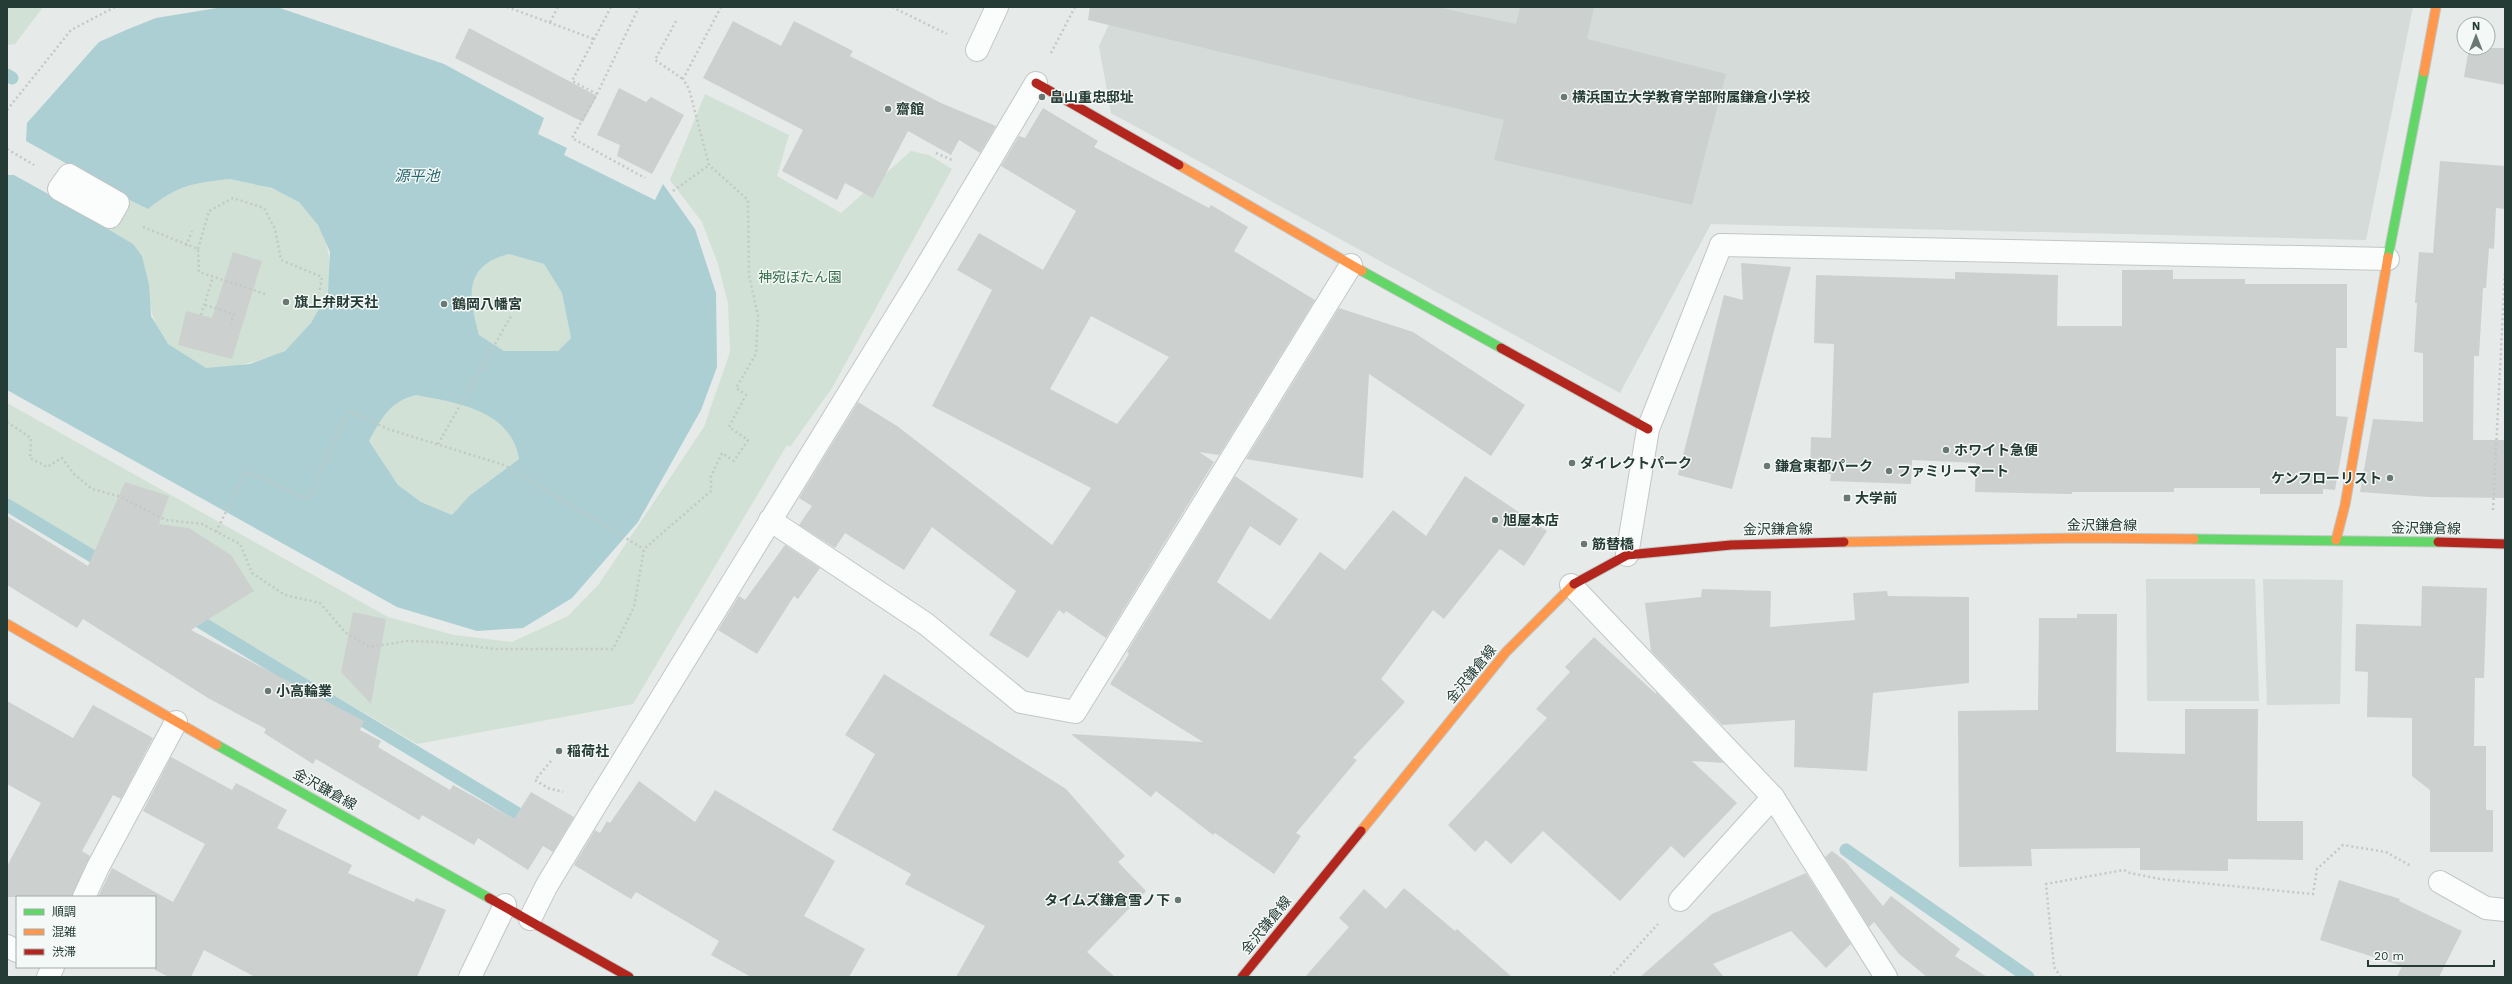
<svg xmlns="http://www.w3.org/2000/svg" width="2512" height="984" font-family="'Work Sans','Noto Sans JP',sans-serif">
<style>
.built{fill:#d4dbd8}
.green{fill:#d1e1d5}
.water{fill:#abcfd3;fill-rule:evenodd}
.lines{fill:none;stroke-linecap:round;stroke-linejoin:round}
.stream{stroke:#abcfd3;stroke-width:13}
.building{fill:#ccd1cf;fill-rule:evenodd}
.lane-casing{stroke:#c3c7c5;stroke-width:24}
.street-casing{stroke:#c3c7c5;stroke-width:24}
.fast-casing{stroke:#c1c7c5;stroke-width:11}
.slow-casing{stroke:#c1c7c5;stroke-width:11}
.jam-casing{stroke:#c1c7c5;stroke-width:11}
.path{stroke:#c2c9c6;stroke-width:2.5;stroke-dasharray:2 3;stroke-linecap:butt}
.lane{stroke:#fbfcfc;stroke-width:22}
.street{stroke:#fbfcfc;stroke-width:22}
.fast{stroke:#63d668;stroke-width:9}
.slow{stroke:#ff974d;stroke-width:9}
.jam{stroke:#b3261e;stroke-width:9}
.poi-dot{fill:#697874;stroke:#f4f8f6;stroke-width:1.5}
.labels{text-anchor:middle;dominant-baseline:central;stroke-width:3;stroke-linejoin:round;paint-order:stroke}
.poi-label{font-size:14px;font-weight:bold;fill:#253b35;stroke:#f4f8f6;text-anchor:start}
.park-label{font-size:14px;fill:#346d49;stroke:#f4f8f6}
.street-label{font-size:14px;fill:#253b35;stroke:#f4f8f6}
.water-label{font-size:15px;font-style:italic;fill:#266670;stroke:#f4f8f6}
</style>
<rect width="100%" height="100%" fill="#e6eae8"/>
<g class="built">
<polygon points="1117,7 2413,7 2366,240 1711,224 1620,393 1111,113 1099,46"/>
<polygon points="2146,579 2255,579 2259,701 2147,701"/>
<polygon points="2263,579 2343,580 2340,704 2267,705"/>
</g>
<g class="green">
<polygon points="7,7 43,7 15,44 7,45"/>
<polygon points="705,94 789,135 777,176 841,213 911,151 929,155 952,169 832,388 790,447 787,445 633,704 417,744 207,620 7,509 7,403 388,617 454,635 512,642 568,616 599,584 704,427 730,352 728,303 718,264 702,222 670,180"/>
<path d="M230,179C253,184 280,187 299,202C325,224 335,260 328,292C325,309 299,340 285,350C273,359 220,371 206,368C200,366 172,349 168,344C148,324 148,283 142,256L95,222L115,193L148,209C178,185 193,183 230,179Z"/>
<path d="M509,254L544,264L562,293L571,338L558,351H504L479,335C468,298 462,266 509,254Z"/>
<path d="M416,395C457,403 511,410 519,459L469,496L452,515L421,502L398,485L369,441C382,418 389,402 416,395Z"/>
</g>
<path class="water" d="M277,7L444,64L544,118L538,134L567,148L564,155L655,200L663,184L695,229L716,293L717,367L701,410L638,522L572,598L523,628L477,631L397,607L7,390V175H14L59,200L78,170L26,141L27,123L99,42L126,30L156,18L217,8ZM230,179L272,188L299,202L318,225L330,252L328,293L311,323L285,351L250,364L206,368L168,344L151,316L149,285L142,256L133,244L96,222L115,193L148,209C178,185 193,183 230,179ZM509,254L544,264L562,293L571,338L558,351H504L479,335C469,298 462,266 509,254ZM416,395C457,403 511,410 519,459L469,496L452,515L421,502L398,485L369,441C382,418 389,402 416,395Z"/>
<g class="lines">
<g class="stream">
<polyline points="7,75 12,78"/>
<polyline points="7,505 107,565"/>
<polyline points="187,614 533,823"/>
<polyline points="1846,850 2028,977"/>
</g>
</g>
<g class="building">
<polygon points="1090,7 1436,7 1516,24 1520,7 1594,7 1587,39 1726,74 1692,205 1494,160 1504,120 1088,20"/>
<polygon points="733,21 781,46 794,21 853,51 850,56 941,103 996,126 980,153 959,140 951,155 908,131 873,198 845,183 837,200 782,171 803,130 703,78"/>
<polygon points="469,28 597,96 583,122 455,58"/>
<polygon points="2469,48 2505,48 2505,85 2464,77"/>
<polygon points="619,88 646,102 651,97 684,115 652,174 617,156 620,145 597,135"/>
<path d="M1043,108L1098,141L1094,147L1209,208L1211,205L1248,227L1234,251L1315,300L1219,455L1199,452L1214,462L1106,638L1066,611L1064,614L1059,610L1028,658L989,635L1016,591L932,527L904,570L845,533L835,548L799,525L812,506L799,498L858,402L897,426L1052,545L1091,488L932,406L992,290L957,270L979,233L1043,270L1076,211L1001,166L1019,136L1025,138ZM1091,316L1169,357L1117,424L1050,389Z"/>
<polygon points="2440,161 2505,166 2505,209 2496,208 2494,249 2489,248 2486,288 2483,288 2479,356 2474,356 2473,440 2505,440 2505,498 2429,497 2360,492 2373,419 2423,422 2423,353 2414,352 2417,303 2415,303 2419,252 2433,253"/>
<polygon points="233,252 262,261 232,359 178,345 186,311 212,318"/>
<polygon points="1741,263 1791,267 1732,489 1678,475 1724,295 1743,300"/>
<polygon points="2122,270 2173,270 2173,279 2245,279 2245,284 2347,284 2347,348 2336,348 2336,416 2348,417 2335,490 2323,489 2323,494 2260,494 2260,488 2174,488 2174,492 2072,492 2072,494 1975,492 1976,463 1912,460 1911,484 1830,481 1831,474 1810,473 1811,437 1831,438 1834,344 1814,343 1816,275 1955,279 1955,272 2058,275 2057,326 2122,326"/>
<polygon points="1339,308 1413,332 1525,405 1491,456 1369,374 1363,478 1246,459"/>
<polygon points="1235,476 1298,519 1280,546 1250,526 1217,582 1270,620 1320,552 1345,570 1393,510 1426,536 1465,476 1547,531 1524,566 1500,549 1444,619 1433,610 1381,679 1405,702 1353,758 1357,760 1296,833 1301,836 1274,874 1215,833 1213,835 1156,791 1151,797 1071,734 1203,742 1110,684 1129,654 1127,652"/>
<polygon points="125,482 169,496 159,524 189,528 231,555 254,591 191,630 364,721 360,730 381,741 378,747 450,790 453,785 514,819 531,792 574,817 553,852 543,846 528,870 478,838 474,845 422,815 419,820 316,759 313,764 264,733 266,729 208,698 83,619 77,628 7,585 7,516 88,566"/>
<polygon points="785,545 820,568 798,599 794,596 757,654 718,630 739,596 745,600"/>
<polygon points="2422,586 2487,588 2484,678 2475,678 2474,746 2486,746 2486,810 2493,810 2493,852 2430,852 2430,790 2412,776 2412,718 2367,717 2368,672 2355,671 2356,624 2421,626"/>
<polygon points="1702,589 1771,591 1770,627 1855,620 1853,593 1887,591 1888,596 1969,597 1969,683 1873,693 1867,771 1794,767 1795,720 1722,725 1651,651 1645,603 1701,597"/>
<polygon points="353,612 386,619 371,704 341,672"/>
<polygon points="2077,614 2117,614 2116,752 2185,754 2185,709 2258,709 2257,821 2303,821 2303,860 2228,859 2228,871 2140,870 2140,848 2031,849 2032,866 1959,867 1958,711 2038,710 2039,618 2077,618"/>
<polygon points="1594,637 1656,694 1656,692 1724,763 1692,761 1737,803 1684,858 1671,846 1620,901 1543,831 1511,864 1486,840 1475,852 1448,825 1547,718 1536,709 1570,672 1565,667"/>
<polygon points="884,674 1066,789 1125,856 1118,862 1146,891 1087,952 1115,977 956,977 985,926 905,884 911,874 832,830 875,754 845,735"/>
<polygon points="7,701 73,738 93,705 153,738 121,799 113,795 82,851 90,856 72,897 7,897 7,866 41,803 7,784"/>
<polygon points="171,757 232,790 236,783 287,810 277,828 352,865 348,873 414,902 416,898 446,910 417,977 255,977 204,950 191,977 169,977 155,970 155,897 98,897 112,868 173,902 205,844 143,811"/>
<polygon points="639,781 695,822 715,790 835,861 804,916 865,949 849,977 751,977 711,955 719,941 636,892 631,899 574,865 595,830 600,833 607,821 610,823"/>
<polygon points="1832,851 1845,861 1883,906 1891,896 1960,949 1955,956 1987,977 1927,977 1899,954 1874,922 1869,927 1825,857"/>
<polygon points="1806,873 1851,944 1826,968 1791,931 1713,964 1724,977 1640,977 1712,914"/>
<polygon points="2339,880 2400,899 2399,901 2462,931 2439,977 2397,977 2402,966 2320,940"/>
<polygon points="1404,888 1455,931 1457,929 1512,977 1305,977 1349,927 1339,918 1364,889 1386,909"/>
</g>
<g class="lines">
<defs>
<g id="lane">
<polyline points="977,50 997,7"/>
<polyline points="1721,245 2388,259"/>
<polyline points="770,520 926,624 1021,702 1075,712 1351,265"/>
<polyline points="2440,882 2486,908 2505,910"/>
<polyline points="84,897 98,867 176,722"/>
<polyline points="1680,900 1773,797"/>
<polyline points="530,919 547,885 595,806 919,279 1036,83"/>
<polyline points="7,946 17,951"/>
<polyline points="48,977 53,967"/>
<polyline points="470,977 505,905"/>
</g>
<g id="street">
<polygon points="69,175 118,203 110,217 59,189"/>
<polyline points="1627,555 1648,429 1721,245"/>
<polyline points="1571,585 1773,797 1886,977"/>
</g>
<g id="fast">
<polyline points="2388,257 2424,72"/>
<polyline points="1362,271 1501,348"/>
<polyline points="2194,539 2438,542"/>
<polyline points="217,745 489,898"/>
</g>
<g id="slow">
<polyline points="2424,72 2436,7"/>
<polyline points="1179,165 1362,271"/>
<polyline points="2336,540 2345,505 2388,257"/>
<polyline points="1844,542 2081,538 2194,539"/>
<polyline points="7,624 217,745"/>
<polyline points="1361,831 1506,652 1574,584"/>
</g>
<g id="jam">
<polyline points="1036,83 1179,165"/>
<polyline points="1501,348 1648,429"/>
<polyline points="2438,542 2505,544"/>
<polyline points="1574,584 1627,555 1731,545 1844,542"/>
<polyline points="489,898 629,977"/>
<polyline points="1242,977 1361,831"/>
</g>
</defs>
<use href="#lane" class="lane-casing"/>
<use href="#street" class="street-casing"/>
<use href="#fast" class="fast-casing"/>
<use href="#slow" class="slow-casing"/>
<use href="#jam" class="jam-casing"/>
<g class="path">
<polyline points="507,7 594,39"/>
<polyline points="611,7 572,81 597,94 572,138 645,178"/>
<polyline points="892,7 947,34"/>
<polyline points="676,21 655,60 683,79"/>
<polyline points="550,22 558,7"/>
<polyline points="1051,53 1075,7"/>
<polyline points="597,94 639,7"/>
<polyline points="7,110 71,30 115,7"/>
<polyline points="7,149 34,165"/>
<polyline points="936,153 952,160"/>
<polyline points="673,191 709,165"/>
<polyline points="143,227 198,249 199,272 268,295"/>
<polyline points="186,246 192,231"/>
<polyline points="198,249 209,211 233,198 264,208 275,229 281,260 322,277 319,293"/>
<polyline points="205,305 234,314 231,324"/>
<polyline points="201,315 213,277"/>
<polyline points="7,422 31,438 30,458 47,467 62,458 74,474 92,489 118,496 166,520 202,524 240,544 252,573 285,595 320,603 345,632 369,647 407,641 439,642 495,649 613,649 634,607 644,549 711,491 711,476 722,453 734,461 748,440 729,427 746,395 736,388 756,354 758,316 749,275 748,200 709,165 689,89 683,79 721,7"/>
<polyline points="438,444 511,316"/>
<polyline points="2493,510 2505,270"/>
<polyline points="216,532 246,471 307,499 349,411 388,429 504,465 644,549"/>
<polyline points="551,761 535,780 548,788 563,792"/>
<polyline points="1610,977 1658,924"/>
<polyline points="2061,977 2054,967 2046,884 2124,870 2130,873 2160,879 2313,894 2317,869 2343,845 2386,852 2411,866"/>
</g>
<use href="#lane" class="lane"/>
<use href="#street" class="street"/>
<use href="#fast" class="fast"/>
<use href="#slow" class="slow"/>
<use href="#jam" class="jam"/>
</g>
<g class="poi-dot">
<circle cx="1042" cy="97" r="4"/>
<circle cx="1564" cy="97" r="4"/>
<circle cx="888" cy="109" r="4"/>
<circle cx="286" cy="302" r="4"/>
<circle cx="444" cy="304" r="4"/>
<circle cx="1946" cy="450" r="4"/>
<circle cx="1572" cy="463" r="4"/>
<circle cx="1767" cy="466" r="4"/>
<circle cx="1889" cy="471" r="4"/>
<circle cx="2390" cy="478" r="4"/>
<rect x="1843" y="494" width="8" height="8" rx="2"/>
<circle cx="1495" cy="520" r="4"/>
<circle cx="1584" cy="544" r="4"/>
<circle cx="268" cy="691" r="4"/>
<circle cx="559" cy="751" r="4"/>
<circle cx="1178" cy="900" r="4"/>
</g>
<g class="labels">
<g class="poi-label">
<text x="1050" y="97">畠山重忠邸址</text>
<text x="1572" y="97">横浜国立大学教育学部附属鎌倉小学校</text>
<text x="896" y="109">齋館</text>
<text x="294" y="302">旗上弁財天社</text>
<text x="452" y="304">鶴岡八幡宮</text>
<text x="1954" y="450">ホワイト急便</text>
<text x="1580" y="463">ダイレクトパーク</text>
<text x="1775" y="466">鎌倉東都パーク</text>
<text x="1897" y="471">ファミリーマート</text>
<text x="2382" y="478" text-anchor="end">ケンフローリスト</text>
<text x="1855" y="498">大学前</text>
<text x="1503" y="520">旭屋本店</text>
<text x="1592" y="544">筋替橋</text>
<text x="276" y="691">小高輪業</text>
<text x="567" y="751">稲荷社</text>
<text x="1170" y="900" text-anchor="end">タイムズ鎌倉雪ノ下</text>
</g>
<g class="park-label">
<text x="800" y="277">神宛ぼたん園</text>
</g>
<g class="street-label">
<text x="2102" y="525">金沢鎌倉線</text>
<text transform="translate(2426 528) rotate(1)">金沢鎌倉線</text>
<text transform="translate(1778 529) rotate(-1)">金沢鎌倉線</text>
<text transform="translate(1471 674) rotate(-51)">金沢鎌倉線</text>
<text transform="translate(325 789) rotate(29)">金沢鎌倉線</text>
<text transform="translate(1266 925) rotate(-51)">金沢鎌倉線</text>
</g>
<g class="water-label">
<text x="417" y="176">源平池</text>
</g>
</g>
<rect width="2512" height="984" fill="none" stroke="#253b35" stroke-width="16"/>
<rect x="16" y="896" width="140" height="72" fill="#f4f8f6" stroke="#a1aca9"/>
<rect x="24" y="909" width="20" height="6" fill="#63d668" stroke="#a1aca9"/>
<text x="52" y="916" font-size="12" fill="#253b35">順調</text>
<rect x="24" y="929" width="20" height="6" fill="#ff974d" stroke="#a1aca9"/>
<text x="52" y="936" font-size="12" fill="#253b35">混雑</text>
<rect x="24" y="949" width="20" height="6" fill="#b3261e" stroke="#a1aca9"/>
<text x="52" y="956" font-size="12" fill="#253b35">渋滞</text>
<g transform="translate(2476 36)"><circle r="19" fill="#f4f8f6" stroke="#a1aca9"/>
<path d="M0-3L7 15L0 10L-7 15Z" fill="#697874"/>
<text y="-6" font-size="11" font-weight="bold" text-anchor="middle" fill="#253b35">N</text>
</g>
<path d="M2368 960v6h126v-6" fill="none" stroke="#253b35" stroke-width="2"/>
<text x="2374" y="960" font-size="12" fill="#253b35" stroke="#f4f8f6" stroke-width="3" paint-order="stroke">20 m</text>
</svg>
